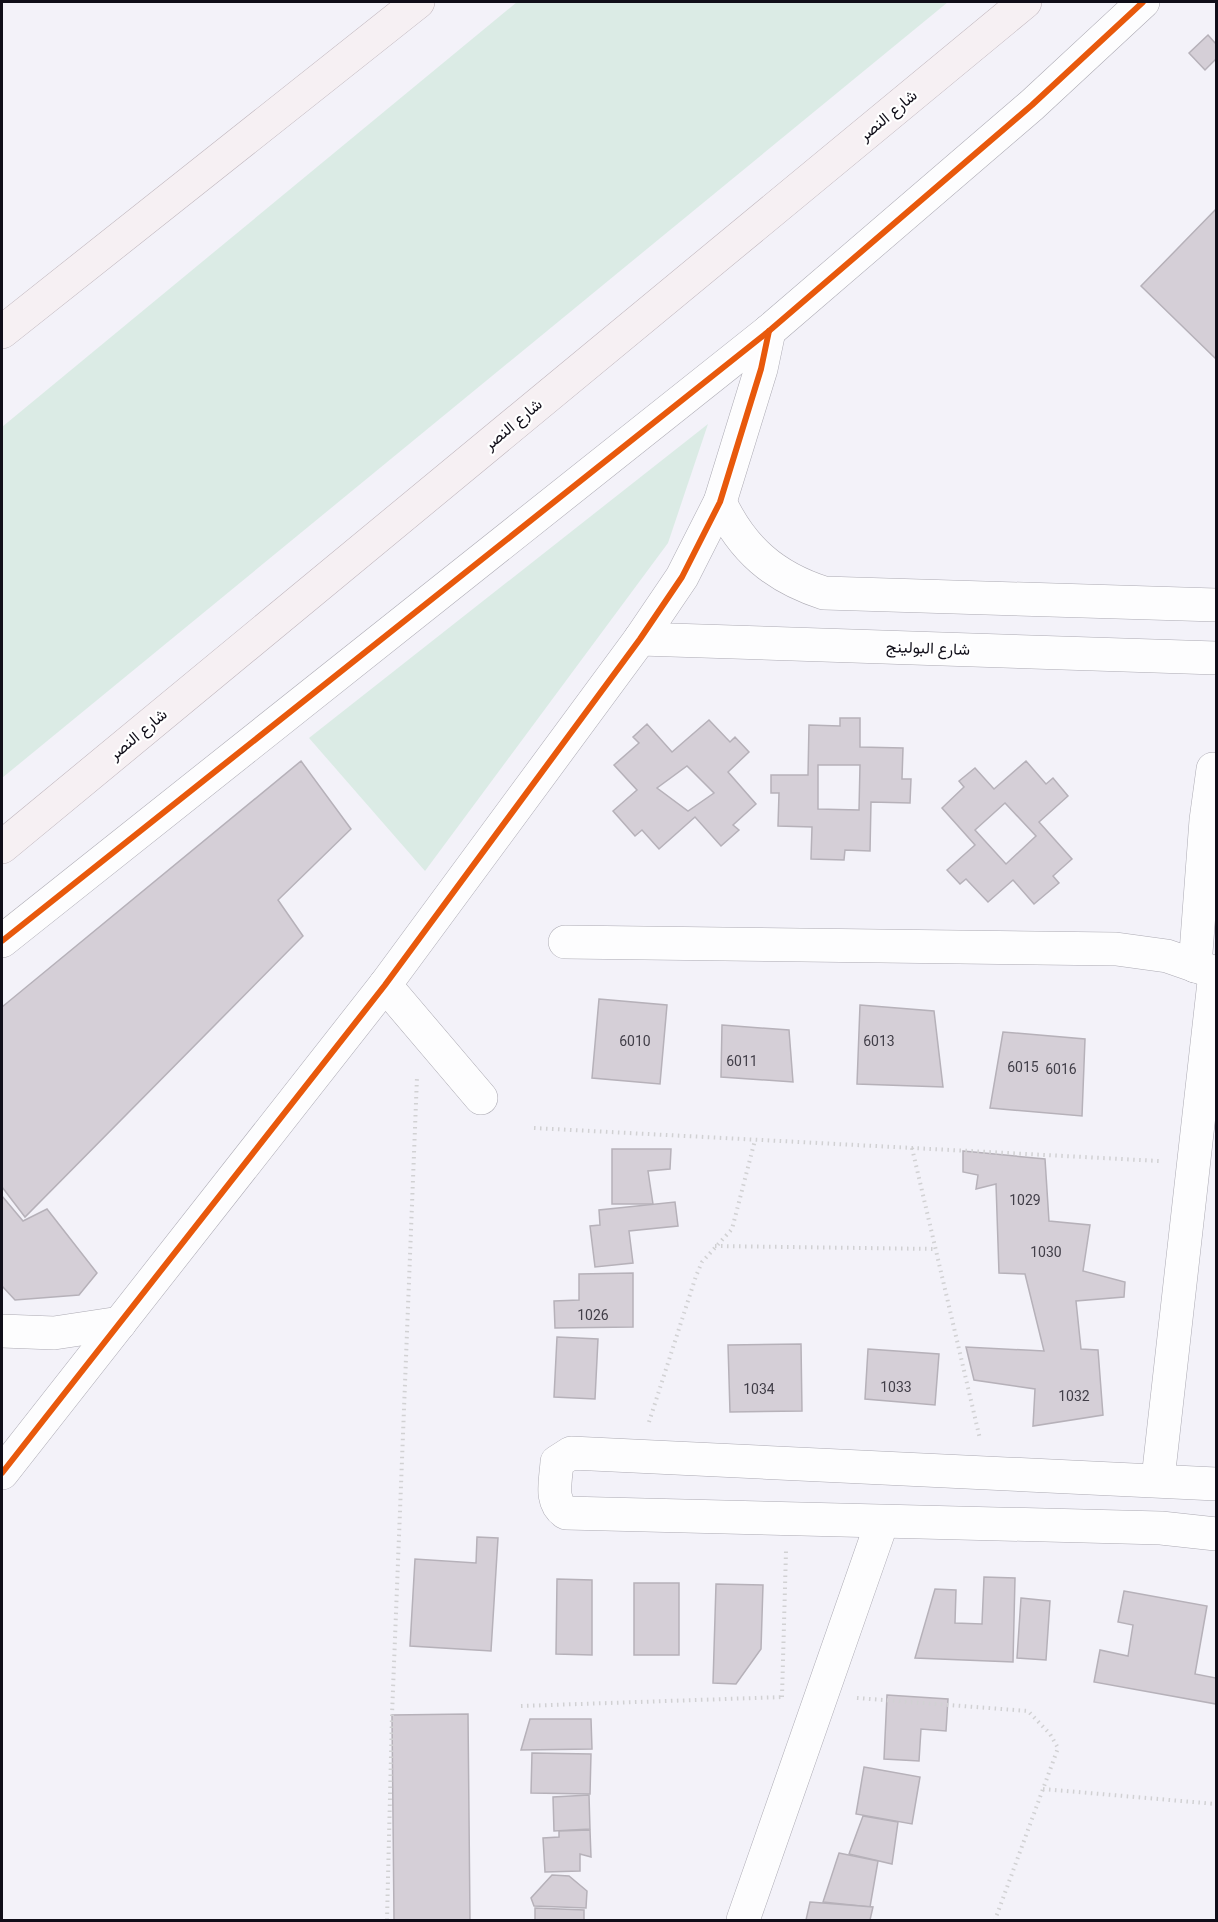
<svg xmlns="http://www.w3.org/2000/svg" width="1218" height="1922" font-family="Roboto,Vazirmatn,sans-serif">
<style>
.green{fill:#dbebe5}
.building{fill:#d5cfd7;stroke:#b6b1b9;stroke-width:1.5;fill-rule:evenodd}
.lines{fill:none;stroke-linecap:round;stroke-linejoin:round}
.minor-casing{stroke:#acaab3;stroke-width:34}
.major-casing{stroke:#beb4bb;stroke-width:34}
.path{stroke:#d1d1d3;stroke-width:4;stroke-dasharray:1.5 4.5;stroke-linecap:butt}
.minor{stroke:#fdfdfe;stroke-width:33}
.major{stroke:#f6f0f3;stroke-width:33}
.cycleway-casing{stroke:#fff;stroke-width:10}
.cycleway{stroke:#e8590c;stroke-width:6}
.labels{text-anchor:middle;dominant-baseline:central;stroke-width:4.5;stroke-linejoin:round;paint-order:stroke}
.number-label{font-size:14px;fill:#413e48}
.street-label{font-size:16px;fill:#100e19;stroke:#fff}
</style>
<rect width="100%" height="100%" fill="#f3f2f9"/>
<g class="green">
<polygon points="517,2 948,2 2,778 2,427"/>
<polygon points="708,424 668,543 425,871 309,738"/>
</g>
<g class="building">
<polygon points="1208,35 1216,44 1216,59 1205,70 1189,53"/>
<polygon points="1216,209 1216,359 1141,286"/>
<path d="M840,718H860V747L903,748L902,779H911L910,803L871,802L870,851L845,850L844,860L811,859L812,827L778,826L779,793H771V775H808L809,725L840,726ZM818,765H860L859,810L818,809Z"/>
<path d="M709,720L730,742L735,737L749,752L728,772L756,804L733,825L739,830L721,846L695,817L659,849L642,830L635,836L613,811L637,790L614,765L639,743L633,737L647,724L672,752ZM687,766L714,793L688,811L657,788Z"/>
<polygon points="301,761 351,829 278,900 303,936 25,1217 2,1187 2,1007"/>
<path d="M1026,761L1046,784L1053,778L1068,796L1039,822L1072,859L1053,876L1059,883L1034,904L1013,880L988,902L966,879L960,884L947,870L975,845L942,808L964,787L959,781L975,768L994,789ZM1005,803L1036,836L1006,864L975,830Z"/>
<polygon points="599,999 667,1005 660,1084 592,1078"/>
<polygon points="860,1005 934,1011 943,1087 857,1084"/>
<polygon points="722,1025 789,1030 793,1082 721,1077"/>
<polygon points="1003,1032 1085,1039 1082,1116 990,1108"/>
<polygon points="612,1149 671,1149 670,1169 648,1171 653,1204 612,1204"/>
<polygon points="963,1151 1045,1159 1049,1221 1090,1225 1083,1271 1125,1282 1124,1297 1076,1301 1081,1349 1098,1350 1103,1415 1033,1426 1035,1389 974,1380 966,1347 1044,1351 1025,1274 999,1273 996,1184 976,1189 978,1175 963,1172"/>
<polygon points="2,1196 23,1221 47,1209 97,1273 79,1295 15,1300 2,1286"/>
<polygon points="675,1202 678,1226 629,1231 633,1263 595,1267 590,1226 600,1225 599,1210"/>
<polygon points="633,1273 633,1327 555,1328 554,1301 579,1300 579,1274"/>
<polygon points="557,1337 598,1339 595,1399 554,1397"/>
<polygon points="801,1344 802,1411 730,1412 728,1345"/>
<polygon points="868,1349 939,1354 935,1405 865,1399"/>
<polygon points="477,1537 498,1538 491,1651 410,1646 415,1559 476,1563"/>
<polygon points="984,1577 1015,1578 1013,1662 915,1658 935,1589 956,1590 955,1623 982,1624"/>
<polygon points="557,1579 592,1580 592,1655 556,1654"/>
<rect x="634" y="1583" width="45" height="72"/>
<polygon points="716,1584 763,1585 761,1649 736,1684 713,1683"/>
<polygon points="1124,1591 1207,1606 1195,1674 1216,1678 1216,1704 1094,1682 1100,1650 1128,1656 1133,1625 1118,1622"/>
<polygon points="1021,1598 1050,1601 1046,1660 1017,1658"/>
<polygon points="887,1695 948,1699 946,1731 921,1729 919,1761 884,1759"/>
<polygon points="468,1714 470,1920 394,1920 392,1715"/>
<polygon points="530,1719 591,1719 592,1749 521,1750"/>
<polygon points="532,1753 591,1754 590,1794 531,1793"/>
<polygon points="864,1767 920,1777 912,1824 856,1814"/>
<polygon points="589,1795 590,1829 554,1831 553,1797"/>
<polygon points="863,1816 898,1822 892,1864 849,1854"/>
<polygon points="590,1830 591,1857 580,1854 580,1871 545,1872 543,1838 559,1837 559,1831"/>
<polygon points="839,1853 878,1861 870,1907 823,1902"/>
<polygon points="552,1875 569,1876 587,1891 586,1908 534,1906 531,1898"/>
<polygon points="810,1902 873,1907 870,1920 806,1920"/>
<polygon points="535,1908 584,1910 584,1920 535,1920"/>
</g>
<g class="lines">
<defs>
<g id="minor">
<path d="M720,502C742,549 774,577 824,593L1216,605"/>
<polyline points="640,639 1216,658"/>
<polyline points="2,941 769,331 1032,105 1143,2"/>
<polyline points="565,942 1116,949 1167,956 1216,973"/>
<polyline points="1195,966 1206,820 1213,769"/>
<polyline points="385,985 481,1098"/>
<polyline points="2,1331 54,1333 120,1323"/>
<polyline points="2,1473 385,985 640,639 682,577 720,502 761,369 769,331"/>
<polyline points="1158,1479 1215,973"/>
<path d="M1216,1484L571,1453L557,1462C556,1480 549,1502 566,1513L1161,1528L1216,1534"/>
<polyline points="743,1920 882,1522"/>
</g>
<g id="major">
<polyline points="2,332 418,2"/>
<polyline points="2,847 1025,2"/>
</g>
</defs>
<use href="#minor" class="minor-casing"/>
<use href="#major" class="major-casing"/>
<g class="path">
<polyline points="534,1128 1159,1161"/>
<polyline points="912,1148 980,1439"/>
<polyline points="715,1246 936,1249"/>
<polyline points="649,1422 696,1276 702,1262 732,1229 755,1140"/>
<polyline points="782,1697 786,1551"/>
<polyline points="857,1698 1028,1711 1050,1734 1058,1748 995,1920"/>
<polyline points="521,1706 784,1697"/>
<polyline points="1043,1789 1216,1804"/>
<polyline points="387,1920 392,1715 417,1077"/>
</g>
<use href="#minor" class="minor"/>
<use href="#major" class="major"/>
<defs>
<g id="cycleway">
<polyline points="2,941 769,331 1032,105 1143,2"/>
<polyline points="2,1473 385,985 640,639 682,577 720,502 761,369 769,331"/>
</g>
</defs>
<use href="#cycleway" class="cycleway-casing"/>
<use href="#cycleway" class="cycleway"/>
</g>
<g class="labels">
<g class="number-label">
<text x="635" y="1041">6010</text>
<text x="879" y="1041">6013</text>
<text x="742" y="1061">6011</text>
<text x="1023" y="1067">6015</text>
<text x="1061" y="1069">6016</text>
<text x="1025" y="1200">1029</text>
<text x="1046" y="1252">1030</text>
<text x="593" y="1315">1026</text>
<text x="896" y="1387">1033</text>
<text x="759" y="1389">1034</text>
<text x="1074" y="1396">1032</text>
</g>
<g class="street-label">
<text transform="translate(888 115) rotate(-40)">شارع النصر</text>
<text transform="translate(513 424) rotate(-40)">شارع النصر</text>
<text transform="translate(928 648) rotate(2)">شارع البولينج</text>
<text transform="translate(138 734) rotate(-40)">شارع النصر</text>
</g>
</g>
<rect width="1218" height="1922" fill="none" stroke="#100e19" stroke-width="6"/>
</svg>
